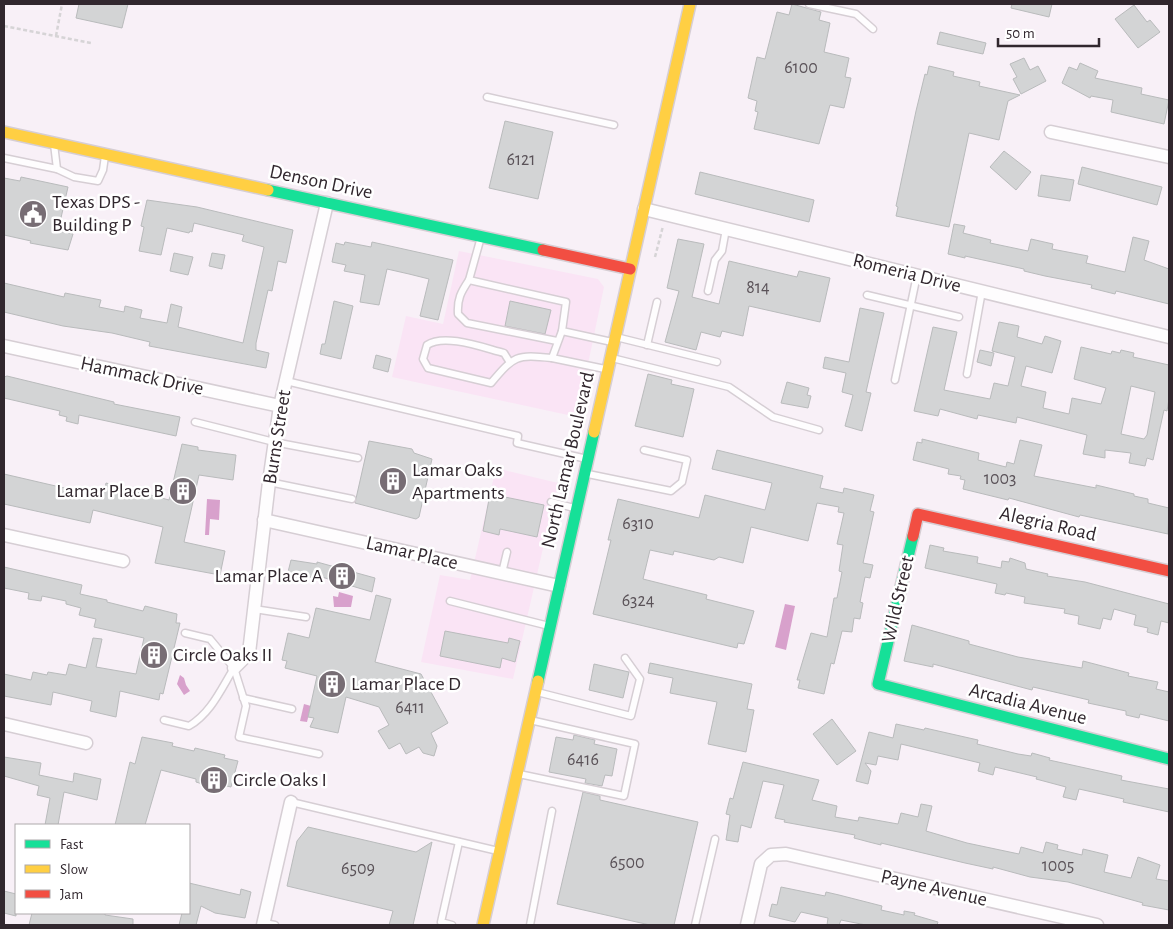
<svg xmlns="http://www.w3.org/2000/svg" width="1173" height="929" font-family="'Alegreya Sans',sans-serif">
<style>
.built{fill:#fae4f5}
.water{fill:#d8a1cc}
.building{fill:#d3d4d5;stroke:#b9bbbc;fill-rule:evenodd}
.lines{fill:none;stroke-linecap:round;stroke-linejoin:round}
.lane-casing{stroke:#d6ced4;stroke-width:9}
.street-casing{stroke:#d6ced4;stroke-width:15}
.fast-casing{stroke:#d6ced4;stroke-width:14}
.slow-casing{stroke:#d6ced4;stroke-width:14}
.jam-casing{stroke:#d6ced4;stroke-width:14}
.path{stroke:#d6d4d6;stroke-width:2.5;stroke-dasharray:4 2.5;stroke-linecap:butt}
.lane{stroke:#fefdfe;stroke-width:6}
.street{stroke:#fefdfe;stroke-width:12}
.fast{stroke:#16e098;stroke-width:11}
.slow{stroke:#ffcf43;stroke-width:11}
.jam{stroke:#f24e42;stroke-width:11}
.labels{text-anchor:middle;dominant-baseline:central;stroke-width:5;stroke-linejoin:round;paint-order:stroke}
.number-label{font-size:18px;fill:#5a5258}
.street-label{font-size:20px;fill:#31272e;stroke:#fff}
.poi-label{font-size:20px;fill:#31272e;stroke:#fff;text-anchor:start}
</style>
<rect width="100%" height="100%" fill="#f8f0f7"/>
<g class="built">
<polygon points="459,251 598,279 604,287 577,417 392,377 406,316 443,324"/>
<polygon points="496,468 558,483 513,679 421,662 440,575 470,580"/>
</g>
<g class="water">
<polygon points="207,499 220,500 219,520 210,519 209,535 205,535"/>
<polygon points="339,592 353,596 351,607 334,607 333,596 338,597"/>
<polygon points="785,604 795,606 786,650 775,647"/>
<polygon points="180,675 184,678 186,685 190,691 184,695 177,684"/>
<polygon points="304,704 311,706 307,722 300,721"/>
</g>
<g class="building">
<polygon points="79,4 128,4 122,28 76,18"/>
<polygon points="792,4 821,12 819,20 830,23 824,52 849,58 845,77 851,78 844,108 830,105 819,144 754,129 758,112 755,111 757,101 748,98 757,57 765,59 777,12 789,15"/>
<polygon points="1012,4 1052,4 1049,17 1011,8"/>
<polygon points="1134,5 1147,22 1150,20 1160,32 1138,48 1115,19"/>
<polygon points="940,32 986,43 983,54 937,44"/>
<polygon points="1024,58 1030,70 1038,66 1046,81 1021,94 1013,79 1017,77 1010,64"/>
<polygon points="1080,63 1098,71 1095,78 1142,88 1141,94 1169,100 1164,124 1111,112 1113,100 1091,96 1090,98 1062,83 1069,67 1077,70"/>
<polygon points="929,66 954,72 953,76 980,82 979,86 1020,95 1008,101 999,140 969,133 949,227 896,216 898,207 896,206 916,111 925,74 927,75"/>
<polygon points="505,121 553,132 538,199 489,188"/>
<polygon points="1004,151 1031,172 1016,190 990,167"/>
<polygon points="1082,167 1162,187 1157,205 1078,184"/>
<polygon points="700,172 814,200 809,222 695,194"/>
<polygon points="1041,175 1074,180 1070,201 1038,196"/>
<polygon points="21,177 68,187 58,231 73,234 68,250 30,243 31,241 4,235 4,178 20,181"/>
<polygon points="147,200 197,207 293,230 286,263 278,261 272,291 268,290 256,343 256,350 269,353 266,368 149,346 150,342 112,333 63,326 4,312 4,283 64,297 65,293 101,300 99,307 124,312 125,306 142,310 140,318 167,323 171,304 182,307 178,327 243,343 264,247 242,241 244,235 194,223 192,232 190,231 189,233 167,228 161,255 139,251 144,227 141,226"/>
<polygon points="954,224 965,226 963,233 991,240 990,243 1028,251 1031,239 1053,244 1052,249 1088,256 1086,263 1125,272 1133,237 1149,241 1144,260 1169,269 1169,304 1116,291 1115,294 1091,288 1092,285 1045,276 1024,271 1024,269 965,256 965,258 948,254"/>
<polygon points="678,239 704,244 692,297 719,304 729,261 797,277 799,271 830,278 820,322 749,306 743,336 722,331 720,337 701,332 696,350 665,342 679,291 667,288"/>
<polygon points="345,242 371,247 372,242 453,260 438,320 420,316 429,279 409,274 387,269 379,305 360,302 365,275 344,271 346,265 332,262 336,243 344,245"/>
<polygon points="174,253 193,257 188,275 170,271"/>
<polygon points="212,253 225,255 222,269 209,266"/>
<polygon points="334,301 353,306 341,359 320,354 322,344 325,344"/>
<polygon points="510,301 551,310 545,334 505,326"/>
<polygon points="860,308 884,313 866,392 871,393 862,431 845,426 853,395 842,392 846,373 823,368 825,357 849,362"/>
<path d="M999,322L1019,326L1017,337L1042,344L1045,336L1061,341L1052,373L1026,366L1021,386L1046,392L1043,408L1069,414L1072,398L1101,404L1106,388L1074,379L1081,347L1111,354L1112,351L1120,353L1121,350L1134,353L1133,357L1169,365V399L1167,411L1164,410L1153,460L1147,458L1145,466L1129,463L1131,453L1105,450V458L1083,454L1087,435L1017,417L1016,423L978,415L977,419L940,409L938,416L914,411L933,327L957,332L944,390L990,399L994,383L1008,386L1015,357L992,351ZM1131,386L1155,392L1147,435L1144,439L1121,434Z"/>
<polygon points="980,350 994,353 991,366 977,362"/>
<polygon points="376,355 391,359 388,372 373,368"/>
<polygon points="648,374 672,380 671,384 694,389 683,437 635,426"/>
<polygon points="7,376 114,402 114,404 180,417 176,436 79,415 78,424 66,421 67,417 59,415 60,411 4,398 4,377"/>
<polygon points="787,382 809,388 807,395 811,396 808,408 781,403"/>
<polygon points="922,439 979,453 978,460 1006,467 1007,462 1014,464 1020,440 1042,445 1034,476 1096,488 1096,485 1134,494 1134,496 1148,499 1148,503 1169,508 1168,534 1080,515 1079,517 1009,498 1008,500 963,489 965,480 960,479 961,476 948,474 949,469 913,460 917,442 922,443"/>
<polygon points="369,441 412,449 414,453 432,459 419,517 416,519 355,503"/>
<polygon points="182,444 198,447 198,450 236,455 233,480 199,475 184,542 225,551 220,575 155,563 163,527 93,510 90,523 4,504 4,474 103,497 106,483 169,500"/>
<polygon points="717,450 823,476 820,488 843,493 844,488 874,495 870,511 874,512 863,563 873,565 870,578 865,577 860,602 863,603 860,619 854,618 852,632 842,631 834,664 831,663 824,694 798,688 800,680 797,680 811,633 827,637 834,598 837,598 842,572 839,571 843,545 837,544 844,513 838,512 839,507 817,503 808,541 751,527 743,563 719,557 714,560 674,551 673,555 650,550 643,579 707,595 706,599 754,611 744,644 738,643 737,648 593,614 611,540 608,540 618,499 699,518 705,495 765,510 772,483 712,469"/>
<polygon points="490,494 544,505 537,537 500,529 499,535 483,531"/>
<polygon points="930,545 944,548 943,551 978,557 977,563 1001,568 1002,561 1009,562 1010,558 1025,563 1026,569 1048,574 1047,576 1085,582 1169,604 1169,623 1161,621 1158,635 1147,632 1148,628 1134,625 1136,615 1114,609 1111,620 1103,618 1100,629 1078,624 1079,616 1064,613 1065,609 1024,603 1025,597 1006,593 1005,595 995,593 997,584 925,568"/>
<polygon points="291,560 317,564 317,562 375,578 372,592 315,575 314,578 288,572"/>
<polygon points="4,567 82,585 80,594 107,600 107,602 143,611 145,606 177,614 176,623 180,623 163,694 160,693 159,700 120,691 116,717 90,711 92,701 53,692 51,705 4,696 4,674 31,680 33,672 47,675 48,672 66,675 69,664 86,668 93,638 102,639 96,667 136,674 144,638 94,627 96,619 79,615 81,608 66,604 66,601 42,596 41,601 28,599 29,593 4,588"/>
<polygon points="376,595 391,599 375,662 421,674 448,723 431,733 437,746 434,756 423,753 419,747 406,754 400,743 389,749 378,731 389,725 379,707 346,697 338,733 310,727 314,718 308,717 317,676 285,668 287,661 282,660 288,633 309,638 316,608 370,620"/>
<polygon points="912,625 969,641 969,644 1018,657 1082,668 1083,661 1129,673 1128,676 1158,682 1156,689 1169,692 1169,721 1140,714 1139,718 1126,715 1126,711 1088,703 1089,700 1033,687 1032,690 933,664 933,667 904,661"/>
<polygon points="445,631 508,643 509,638 520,641 515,662 502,658 500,668 440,656"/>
<polygon points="650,663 752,684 747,709 754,710 746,752 708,744 717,702 670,693 673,678 648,673"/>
<polygon points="594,664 629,672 623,698 589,690"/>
<polygon points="832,719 856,751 837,765 813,734"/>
<polygon points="896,724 924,730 925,728 978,740 977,744 1018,754 1031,756 1032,753 1050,758 1049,760 1122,776 1121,780 1169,789 1169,812 1123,802 1124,799 1079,789 1076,800 1063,797 1066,787 1036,779 1037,777 995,767 993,775 978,771 980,763 901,744 898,760 878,756 876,765 865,763 871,771 868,784 856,781 869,732 893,738"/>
<polygon points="574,735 595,740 594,744 617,749 612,776 605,775 602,786 585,783 586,779 549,772 556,737 573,740"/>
<polygon points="142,737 173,743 172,746 194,751 195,748 225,755 224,758 238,761 231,787 210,782 209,786 196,782 196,779 161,770 145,825 115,825 130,762 135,764"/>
<polygon points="4,757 41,763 39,775 73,782 74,773 101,779 97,800 64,792 58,825 45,825 50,798 37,795 39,786 4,776"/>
<polygon points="743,762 819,780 812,800 837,806 835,817 858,821 859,817 898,824 901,813 918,817 921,804 932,806 926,831 967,843 1019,854 1021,847 1043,853 1046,842 1058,845 1057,849 1082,855 1083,849 1108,855 1104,872 1131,878 1138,857 1160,865 1156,879 1169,881 1169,910 1142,905 1143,903 1068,882 1030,877 993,867 993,869 965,863 881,843 881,845 869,842 854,838 855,835 784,822 785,820 775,818 784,785 763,781 751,828 741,825 738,842 726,840 730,815 726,814 730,798 733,799"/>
<polygon points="583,792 600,796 600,800 698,822 674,925 650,925 557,904"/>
<polygon points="308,827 416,852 432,842 413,925 389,925 393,911 287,886 297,841"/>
<polygon points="189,883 240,895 241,889 251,892 245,918 215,913 201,906 196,925 179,925 182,913 189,913"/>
<polygon points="781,887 825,896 826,892 839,895 882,906 881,910 904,915 904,911 915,913 914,915 938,922 937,925 866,925 841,920 839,925 827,925 828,918 801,912 795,922 769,916 772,904 777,905"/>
<polygon points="4,891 16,894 16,916 4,913"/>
<polygon points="32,913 105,913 105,915 133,919 133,925 29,925"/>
</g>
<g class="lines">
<defs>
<g id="lane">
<polyline points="809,4 856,14 873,29"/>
<polyline points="487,97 614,125"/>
<polyline points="54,144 57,169 74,177 98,181 103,170 105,156"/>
<polyline points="4,158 57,169"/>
<polyline points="481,237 469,280 566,302 562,331 612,342"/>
<path d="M469,280C461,292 457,299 458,314L467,323L557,341"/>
<polyline points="708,291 715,260 722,251 726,229"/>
<polyline points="867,295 959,317"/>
<polyline points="562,331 552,358 605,369"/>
<polyline points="616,337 717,362"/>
<polyline points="647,345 657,302"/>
<polyline points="612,358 729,387 773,417 819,430"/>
<path d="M509,361L504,353C484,348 445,333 427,345L423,359L428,368L491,383C514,356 516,354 552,358"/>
<polyline points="967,374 982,291"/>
<polyline points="895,380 917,275"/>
<polyline points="286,381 518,436 517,443 587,459"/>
<polyline points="195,422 274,442 358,458"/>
<polyline points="588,474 671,491 682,482 687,460 644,450"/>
<polyline points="269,482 352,499"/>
<polyline points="551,502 574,508"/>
<polyline points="502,573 507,552"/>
<polyline points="450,601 549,626"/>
<polyline points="254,609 306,617"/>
<polyline points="185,633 210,639 234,668 246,706 239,737 319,754"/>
<polyline points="537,692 631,716 640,679 625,658"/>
<polyline points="243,698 292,709"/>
<path d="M164,720L189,726C211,713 221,689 234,668"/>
<polyline points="519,774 624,796 635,744 530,720"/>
<polyline points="291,802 498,851"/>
<polyline points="264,923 275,925"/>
<polyline points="452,925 441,922 459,842"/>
<polyline points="530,925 552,811"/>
<polyline points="695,925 715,839"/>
</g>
<g id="street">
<polyline points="1051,132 1169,157"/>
<polyline points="644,209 1169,337"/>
<polyline points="4,346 280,406"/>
<polyline points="264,520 559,586"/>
<polyline points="4,535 123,561"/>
<polyline points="234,668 249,653 269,482 280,406 327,203"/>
<polyline points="4,724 86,743"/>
<polyline points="263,925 291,802"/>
<polyline points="747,925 761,864 771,855 786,854 1097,925"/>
</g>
<g id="fast">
<polyline points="268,190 543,250"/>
<polyline points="913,536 878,684 1169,759"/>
<polyline points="538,681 594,432"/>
</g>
<g id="slow">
<polyline points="4,132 268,190"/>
<polyline points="594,432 690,4"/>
<polyline points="483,925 538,681"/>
</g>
<g id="jam">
<polyline points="543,250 630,269"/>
<polyline points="913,536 918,514 1169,571"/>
</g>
</defs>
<use href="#lane" class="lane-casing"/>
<use href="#street" class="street-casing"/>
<use href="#fast" class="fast-casing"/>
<use href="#slow" class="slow-casing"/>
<use href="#jam" class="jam-casing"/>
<g class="path">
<polyline points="4,26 91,43"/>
<polyline points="56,36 62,4"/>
<polyline points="655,257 663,226"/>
</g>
<use href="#lane" class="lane"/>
<use href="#street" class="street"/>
<use href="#fast" class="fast"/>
<use href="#slow" class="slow"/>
<use href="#jam" class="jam"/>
</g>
<defs>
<symbol id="civic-disc" viewBox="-11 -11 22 22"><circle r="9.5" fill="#776d74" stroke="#fff"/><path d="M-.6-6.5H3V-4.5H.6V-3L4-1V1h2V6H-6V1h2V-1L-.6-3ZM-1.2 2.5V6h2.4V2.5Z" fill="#fff"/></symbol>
<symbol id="building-disc" viewBox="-11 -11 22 22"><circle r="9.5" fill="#776d74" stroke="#fff"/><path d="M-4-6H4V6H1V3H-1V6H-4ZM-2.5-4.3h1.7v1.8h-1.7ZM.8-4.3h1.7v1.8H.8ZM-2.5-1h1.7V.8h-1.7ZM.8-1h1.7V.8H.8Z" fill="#fff"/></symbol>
</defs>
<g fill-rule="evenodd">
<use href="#civic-disc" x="17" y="198" width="32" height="32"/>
<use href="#building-disc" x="377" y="465" width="32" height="32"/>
<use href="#building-disc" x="167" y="475" width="32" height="32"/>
<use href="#building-disc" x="326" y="560" width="32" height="32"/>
<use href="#building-disc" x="138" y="639" width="32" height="32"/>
<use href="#building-disc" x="316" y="668" width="32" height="32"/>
<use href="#building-disc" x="198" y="764" width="32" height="32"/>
</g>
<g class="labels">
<g class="number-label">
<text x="801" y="68">6100</text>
<text x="521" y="160">6121</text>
<text x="758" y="288">814</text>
<text x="1000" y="479">1003</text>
<text x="638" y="524">6310</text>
<text x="638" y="601">6324</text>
<text x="410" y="708">6411</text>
<text x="583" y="760">6416</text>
<text x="627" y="863">6500</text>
<text x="1058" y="866">1005</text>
<text x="358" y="869">6509</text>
</g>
<g class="street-label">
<text transform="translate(321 182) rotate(12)">Denson Drive</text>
<text transform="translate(907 273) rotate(14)">Romeria Drive</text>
<text transform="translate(142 376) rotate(12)">Hammack Drive</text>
<text transform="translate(277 437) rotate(-81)">Burns Street</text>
<text transform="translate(568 460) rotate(-77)">North Lamar Boulevard</text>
<text transform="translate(1048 524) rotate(13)">Alegria Road</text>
<text transform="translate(412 553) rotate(13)">Lamar Place</text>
<text transform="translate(898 599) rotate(-77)">Wild Street</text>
<text transform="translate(1028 704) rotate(14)">Arcadia Avenue</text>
<text transform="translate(934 888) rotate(13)">Payne Avenue</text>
</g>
<g class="poi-label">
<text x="52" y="202">Texas DPS -<tspan x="52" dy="23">Building P</tspan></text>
<text x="412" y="470">Lamar Oaks<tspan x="412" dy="23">Apartments</tspan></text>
<text x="164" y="491" text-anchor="end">Lamar Place B</text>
<text x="323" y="576" text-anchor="end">Lamar Place A</text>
<text x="173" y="655">Circle Oaks II</text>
<text x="351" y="684">Lamar Place D</text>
<text x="233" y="780">Circle Oaks I</text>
</g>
</g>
<rect width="1173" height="929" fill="none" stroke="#31272e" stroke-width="10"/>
<rect x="15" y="824" width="175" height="90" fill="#ffffff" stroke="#ada9ab"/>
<rect x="25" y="840" width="25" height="8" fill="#16e098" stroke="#ada9ab"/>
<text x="60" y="849" font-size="15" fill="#31272e">Fast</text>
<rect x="25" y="865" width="25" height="8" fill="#ffcf43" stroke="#ada9ab"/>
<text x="60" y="874" font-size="15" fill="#31272e">Slow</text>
<rect x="25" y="890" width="25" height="8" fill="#f24e42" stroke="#ada9ab"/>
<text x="60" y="899" font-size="15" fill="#31272e">Jam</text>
<path d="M998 38v8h101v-8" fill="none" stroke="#31272e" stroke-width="2.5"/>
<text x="1006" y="38" font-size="15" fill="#31272e" stroke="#ffffff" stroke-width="4" paint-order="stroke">50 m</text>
</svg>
